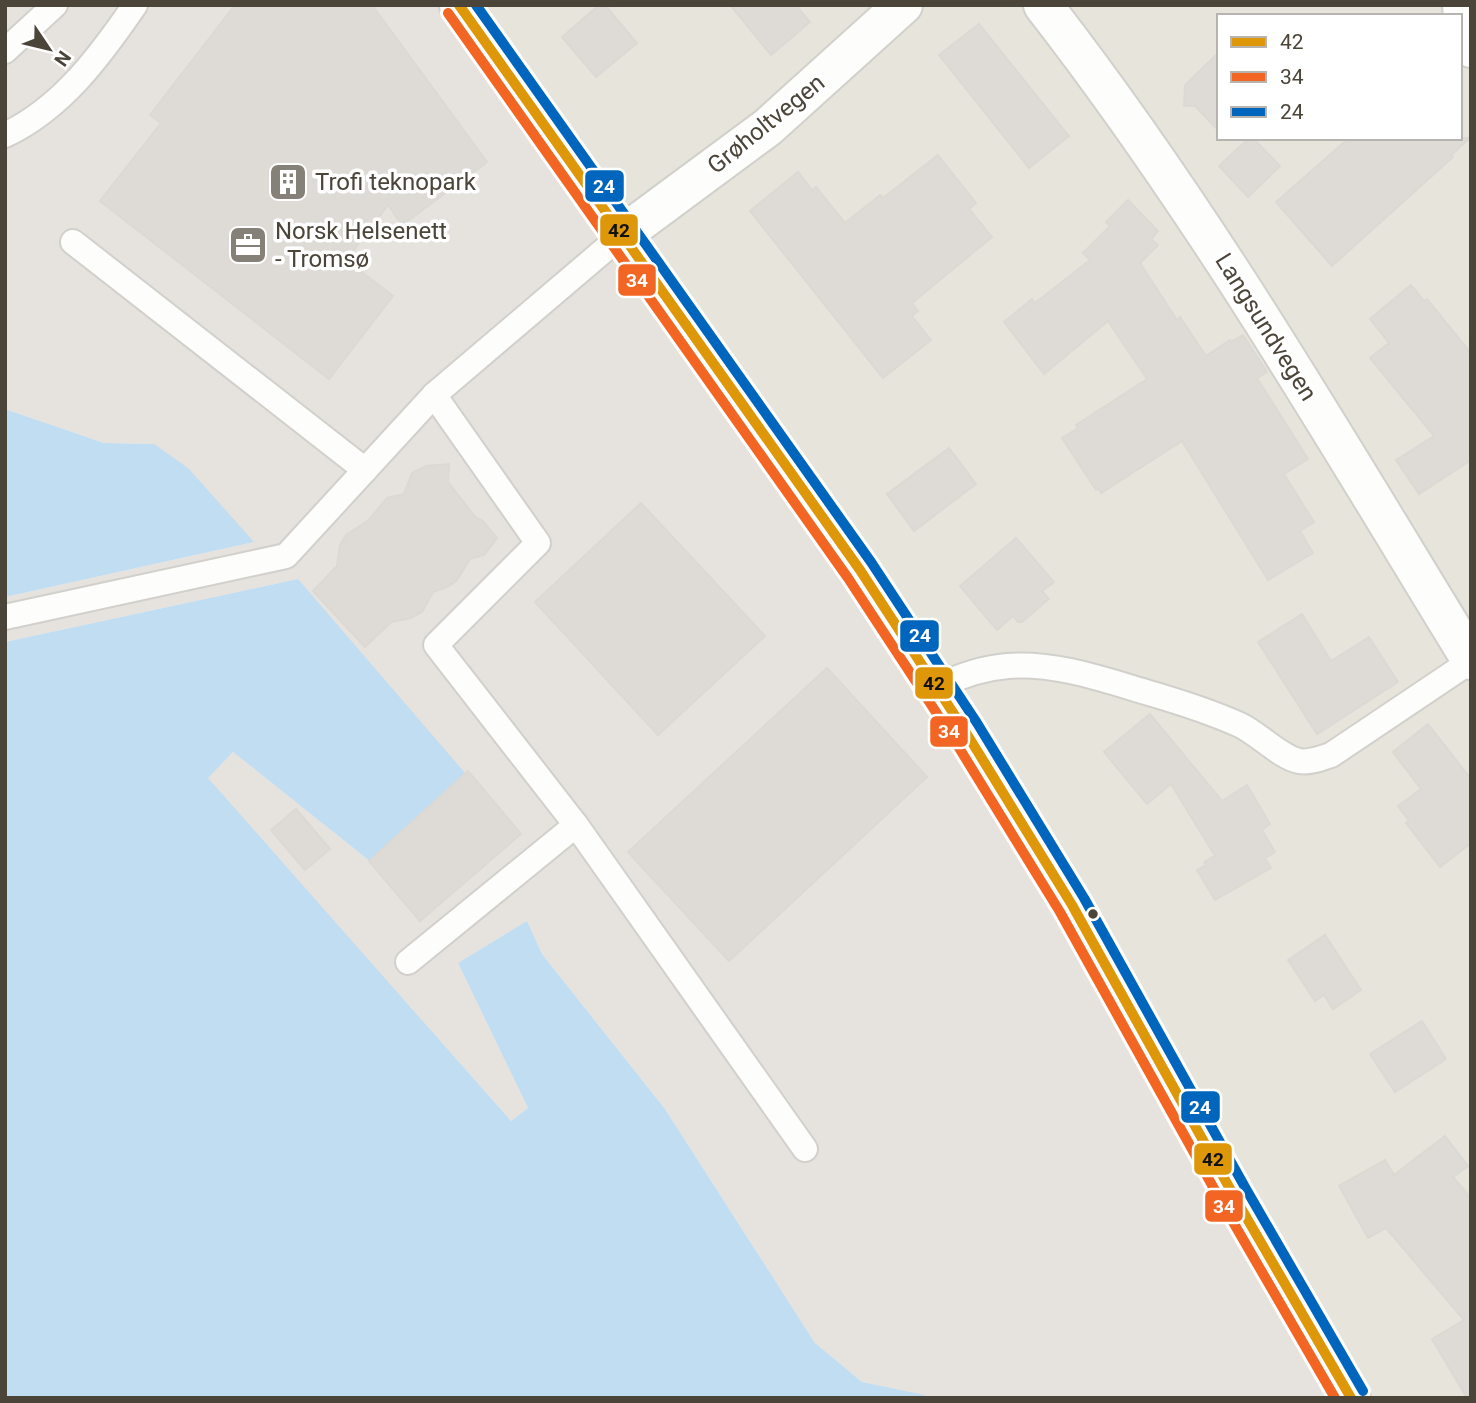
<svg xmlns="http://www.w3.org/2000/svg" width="1476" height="1403" font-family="Roboto,sans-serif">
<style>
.residential{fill:#e7e4dc;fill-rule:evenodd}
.industrial{fill:#e6e2de}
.parking{fill:#e6e3df}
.water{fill:#c0ddf1}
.building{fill:#dedbd6;stroke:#dcd9d4;stroke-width:2}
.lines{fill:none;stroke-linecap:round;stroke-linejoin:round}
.service-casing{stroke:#d2d0cb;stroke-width:28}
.minor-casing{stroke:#d2d0cb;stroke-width:42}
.tertiary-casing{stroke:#d2d0cb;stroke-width:42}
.service{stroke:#fdfdfc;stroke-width:24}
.minor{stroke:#fdfdfc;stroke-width:38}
.tertiary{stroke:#fdfdfc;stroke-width:38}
.bus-1-casing{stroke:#fff;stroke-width:16}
.bus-2-casing{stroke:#fff;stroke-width:16}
.bus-3-casing{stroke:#fff;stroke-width:16}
.bus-1{stroke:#dd9709;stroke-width:10}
.bus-2{stroke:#f26522;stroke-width:10}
.bus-3{stroke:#0065bd;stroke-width:10}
.bus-dot{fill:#4b4439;stroke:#fff;stroke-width:2.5}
.labels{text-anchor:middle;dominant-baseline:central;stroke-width:7;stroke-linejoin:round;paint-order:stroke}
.street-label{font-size:24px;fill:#4b4439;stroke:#fff}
.poi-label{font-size:24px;fill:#4b4439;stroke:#fff;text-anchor:start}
.line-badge{stroke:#fff;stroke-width:2.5}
.badge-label{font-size:19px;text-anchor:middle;font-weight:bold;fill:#fff}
.pale-badge-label{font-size:19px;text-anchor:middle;font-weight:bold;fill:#111}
</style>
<rect width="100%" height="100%" fill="#f4f2ee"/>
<path class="residential" d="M463,5H1471V1398H1362ZM1219,16H1460V138H1219Z"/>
<polygon class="industrial" points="5,5 463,5 674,300 1362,1398 921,1398 924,1395 862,1382 815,1343 665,1109 542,954 527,921 458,963 528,1108 511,1121 207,778 233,752 371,862 298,579 5,642 5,597 254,542 154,444 104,443 5,409"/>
<polygon class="parking" points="65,179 339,394 263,491 193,436 121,412 5,363 5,247"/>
<g class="water">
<polygon points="5,409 104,443 154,444 188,468 254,542 5,597"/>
<polygon points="298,579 465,773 371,862 233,752 208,778 511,1121 528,1108 458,963 527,921 542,954 665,1109 815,1343 862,1382 925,1395 921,1398 5,1398 5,642"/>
</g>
<g class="building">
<polygon points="235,5 372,5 487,162 402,225 388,205 346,260 393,296 329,379 100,201 161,123 150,115"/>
<polygon points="599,5 605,5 637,43 596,77 562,37"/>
<polygon points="730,5 796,5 810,22 771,55"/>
<polygon points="979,24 1069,136 1029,168 939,55"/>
<polygon points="1219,52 1219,131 1195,106 1184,106 1185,85"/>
<polygon points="1249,138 1253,138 1280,166 1248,197 1219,166"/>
<polygon points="1349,138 1470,138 1451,155 1453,157 1332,266 1276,202"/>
<polygon points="938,155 976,203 969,209 992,237 912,303 918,311 912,316 931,340 883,378 750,211 798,172 812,190 816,187 845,223 880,195 883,198"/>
<polygon points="1128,200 1158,231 1151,239 1158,245 1140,263 1177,320 1180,317 1206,356 1230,340 1231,342 1243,335 1267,372 1257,378 1308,459 1284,474 1314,522 1300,531 1313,553 1268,580 1182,441 1101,493 1098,488 1096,490 1062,438 1078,428 1076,425 1147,379 1108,321 1044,374 1004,322 1032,299 1035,303 1090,260 1083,253 1110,226 1106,222"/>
<polygon points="1411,285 1424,301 1427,299 1471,353 1471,460 1419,494 1396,460 1434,436 1370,358 1389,343 1370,319"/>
<polygon points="949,448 976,484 914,531 887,494"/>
<polygon points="449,464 448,482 476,518 482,520 497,538 484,555 470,559 457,580 449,586 433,592 422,612 411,618 391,622 365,647 313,591 337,566 340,545 346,535 369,520 387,498 404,494 412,473 426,466"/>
<polygon points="641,503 765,636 658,735 535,602"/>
<polygon points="1016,538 1054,582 1042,591 1049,599 1022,622 1018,622 1013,616 997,630 960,586"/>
<polygon points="1302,614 1331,661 1369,637 1398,682 1317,734 1258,642"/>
<polygon points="827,668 927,777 729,961 628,852"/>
<polygon points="1150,714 1222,801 1247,785 1270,824 1262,830 1275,852 1265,858 1271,868 1215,900 1197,870 1206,865 1204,862 1215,856 1171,784 1147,804 1104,752"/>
<polygon points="1428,724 1471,779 1471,843 1440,867 1406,823 1409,821 1398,806 1421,789 1393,752"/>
<polygon points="468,771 521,834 420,921 369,861"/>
<polygon points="296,809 330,849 305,870 271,830"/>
<polygon points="1325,935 1361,990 1333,1009 1324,995 1315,1001 1288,960"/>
<polygon points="1422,1021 1446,1059 1395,1092 1370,1054"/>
<polygon points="1445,1136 1468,1166 1453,1177 1471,1198 1471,1398 1467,1398 1432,1339 1464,1320 1386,1228 1368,1238 1339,1186 1385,1160 1394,1175"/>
</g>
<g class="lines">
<defs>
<g id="service">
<polyline points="5,51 55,5"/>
<path d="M5,135C62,108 100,56 135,5"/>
<polyline points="73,242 365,470"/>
<polyline points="434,395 538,543 436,645 576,825 805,1149"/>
<polyline points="5,617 286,556 434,395 622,235"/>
<path d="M937,687C959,676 983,668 1008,666C1055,662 1105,680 1149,693C1180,702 1211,712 1240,725C1259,734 1280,757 1299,761C1309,763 1322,758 1331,755L1471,661"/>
<polyline points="408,962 576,825"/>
</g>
<g id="minor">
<path d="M1043,5C1204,212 1335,438 1471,660"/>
<polyline points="1462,5 1464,34 1471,48"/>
<polyline points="622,235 768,127 903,5"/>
</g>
<polyline id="tertiary" points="459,5 860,570 965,731 1072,905 1234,1196 1351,1398"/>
</defs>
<use href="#service" class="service-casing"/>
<use href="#minor" class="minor-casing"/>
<use href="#tertiary" class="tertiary-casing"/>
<use href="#service" class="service"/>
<use href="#minor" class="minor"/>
<use href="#tertiary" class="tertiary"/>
<defs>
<polyline id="bus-1" points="459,5 860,570 965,731 1072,905 1234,1196 1351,1398"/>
<polyline id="bus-2" points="448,13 848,578 953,738 1060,912 1222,1203 1335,1398"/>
<polyline id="bus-3" points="476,5 871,562 977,723 1084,898 1246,1189 1363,1391"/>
</defs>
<use href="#bus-1" class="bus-1-casing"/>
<use href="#bus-2" class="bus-2-casing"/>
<use href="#bus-3" class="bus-3-casing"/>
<use href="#bus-1" class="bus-1"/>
<use href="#bus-2" class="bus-2"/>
<use href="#bus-3" class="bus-3"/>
</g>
<defs>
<symbol id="building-square" viewBox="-11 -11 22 22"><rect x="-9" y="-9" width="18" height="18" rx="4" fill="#868178" stroke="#fff"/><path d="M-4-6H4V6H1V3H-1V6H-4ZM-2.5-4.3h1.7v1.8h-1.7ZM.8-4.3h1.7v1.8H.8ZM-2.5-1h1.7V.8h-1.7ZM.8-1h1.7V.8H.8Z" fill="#fff"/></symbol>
<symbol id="office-square" viewBox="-11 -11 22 22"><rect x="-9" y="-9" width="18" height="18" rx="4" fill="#868178" stroke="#fff"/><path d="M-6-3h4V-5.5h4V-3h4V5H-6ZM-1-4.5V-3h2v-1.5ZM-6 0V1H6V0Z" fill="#fff"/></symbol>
</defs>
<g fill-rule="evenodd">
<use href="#building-square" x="266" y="160" width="44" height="44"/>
<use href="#office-square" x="226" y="223" width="44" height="44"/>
</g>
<circle class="bus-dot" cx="1093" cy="914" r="6"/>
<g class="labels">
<g class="street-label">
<text transform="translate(766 124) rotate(-39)">Grøholtvegen</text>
<text transform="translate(1266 327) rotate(58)">Langsundvegen</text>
</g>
<g class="poi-label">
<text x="315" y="182">Trofi teknopark</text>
<text x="275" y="231">Norsk Helsenett<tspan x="275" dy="28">- Tromsø</tspan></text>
</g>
</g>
<g class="line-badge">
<rect x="584" y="169" width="41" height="34" rx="7" fill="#0065bd"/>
<rect x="599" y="213" width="40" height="34" rx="7" fill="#dd9709"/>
<rect x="617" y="263" width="40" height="34" rx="7" fill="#f26522"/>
<rect x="899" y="619" width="41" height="34" rx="7" fill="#0065bd"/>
<rect x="914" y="666" width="40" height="34" rx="7" fill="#dd9709"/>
<rect x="929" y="715" width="40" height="33" rx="7" fill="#f26522"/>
<rect x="1180" y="1090" width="41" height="34" rx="7" fill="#0065bd"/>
<rect x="1193" y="1142" width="40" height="34" rx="7" fill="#dd9709"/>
<rect x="1204" y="1189" width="40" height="34" rx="7" fill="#f26522"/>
</g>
<g class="badge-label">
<text x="604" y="193">24</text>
<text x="637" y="287">34</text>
<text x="920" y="642">24</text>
<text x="949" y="738">34</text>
<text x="1200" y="1114">24</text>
<text x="1224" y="1213">34</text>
</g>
<g class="pale-badge-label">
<text x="619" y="237">42</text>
<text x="934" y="690">42</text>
<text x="1213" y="1166">42</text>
</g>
<rect width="1476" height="1403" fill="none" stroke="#4b4439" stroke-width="14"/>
<rect x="1217" y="14" width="245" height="126" fill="#ffffff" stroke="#b7b4b0" stroke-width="2"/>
<rect x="1231" y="37" width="35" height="10" fill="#dd9709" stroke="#b7b4b0" stroke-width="2"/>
<text x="1280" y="49" font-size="21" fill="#4b4439">42</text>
<rect x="1231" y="72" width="35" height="10" fill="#f26522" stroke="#b7b4b0" stroke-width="2"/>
<text x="1280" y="84" font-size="21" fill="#4b4439">34</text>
<rect x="1231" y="107" width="35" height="10" fill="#0065bd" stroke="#b7b4b0" stroke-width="2"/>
<text x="1280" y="119" font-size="21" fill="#4b4439">24</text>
<g transform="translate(49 49) rotate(125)" stroke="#ffffff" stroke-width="5" paint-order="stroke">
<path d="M0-5L12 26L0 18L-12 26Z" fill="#4b4439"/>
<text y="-10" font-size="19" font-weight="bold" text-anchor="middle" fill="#4b4439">N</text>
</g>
</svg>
